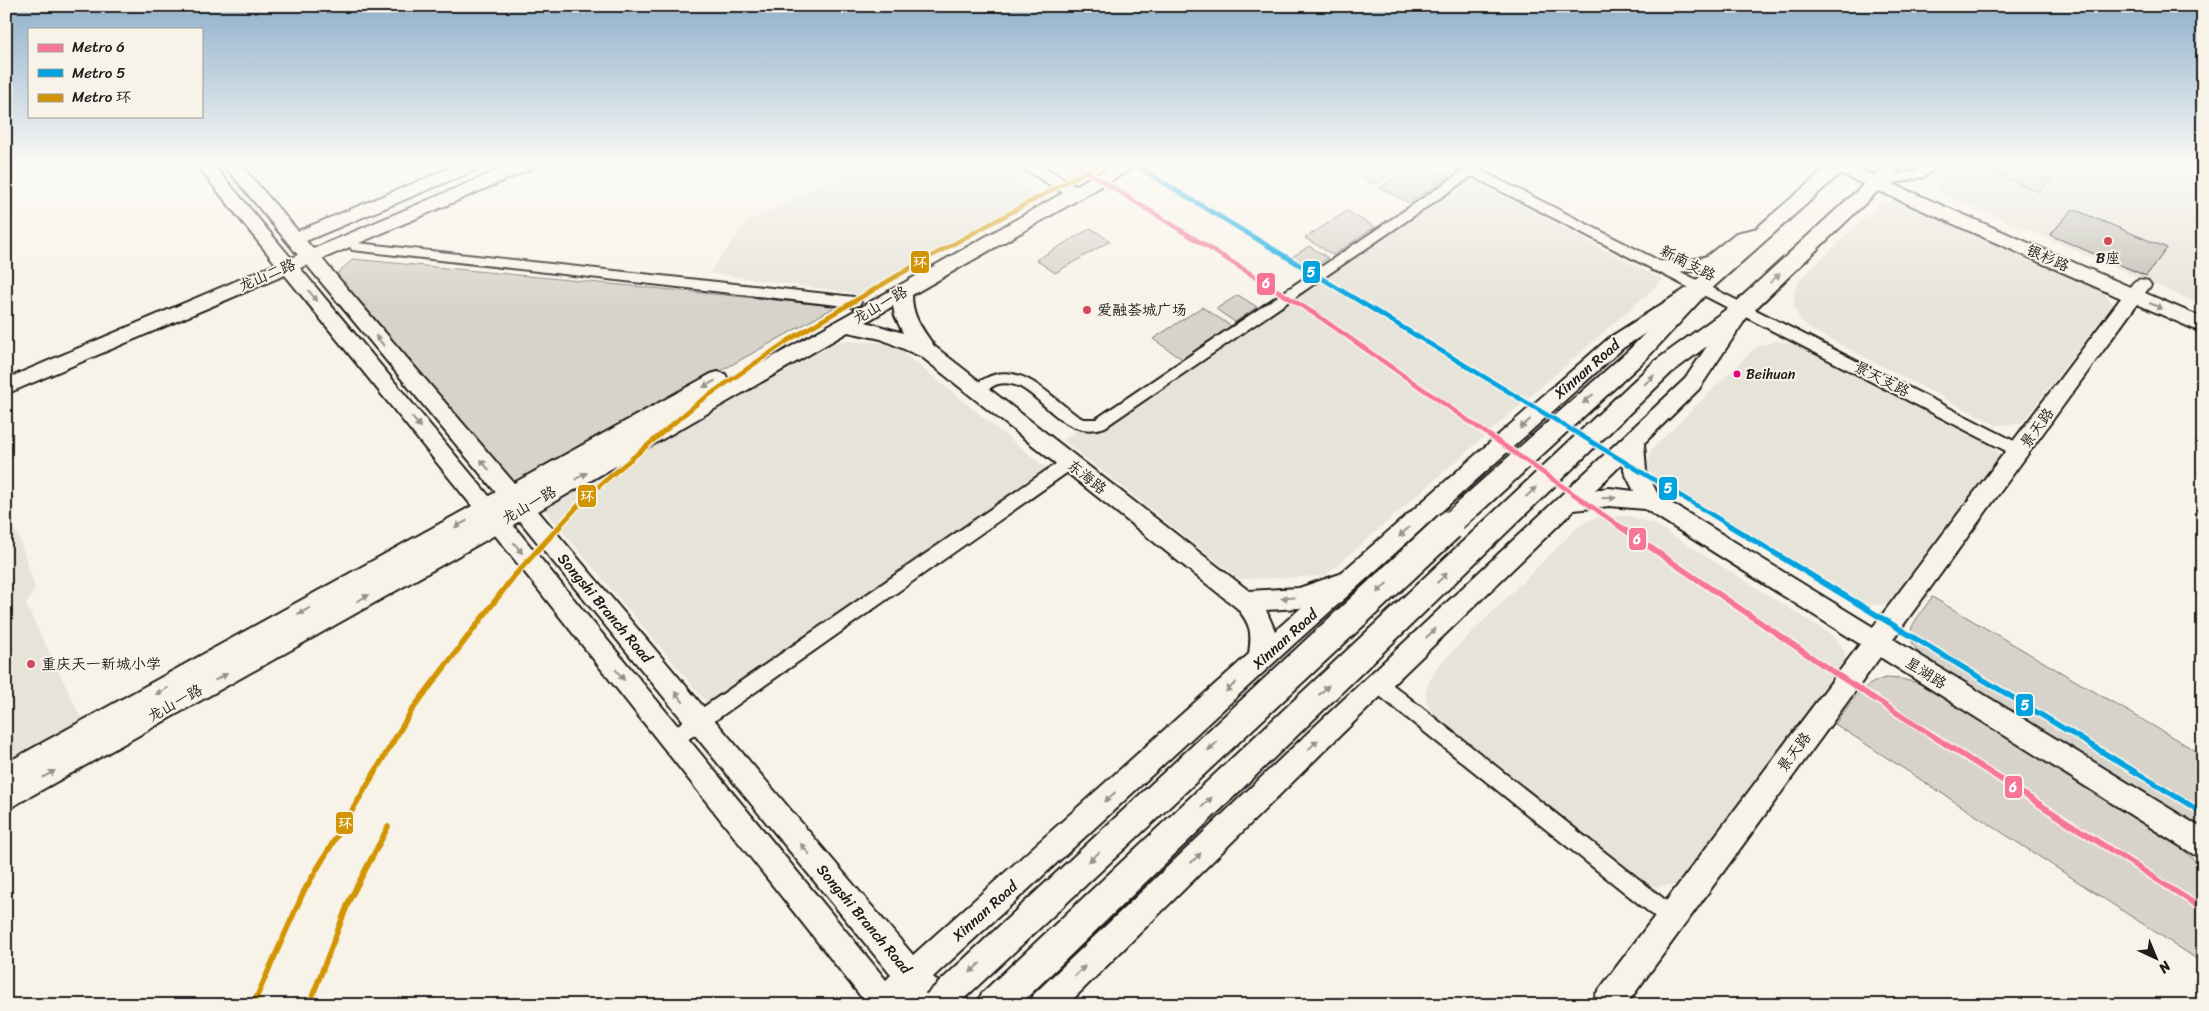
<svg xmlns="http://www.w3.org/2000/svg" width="2209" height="1011" font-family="Sriracha,'LXGW WenKai TC',sans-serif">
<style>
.built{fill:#e6e3d9}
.green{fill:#d7d3cb;stroke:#7a7874}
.building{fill:#c0beb5;stroke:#1c1c1c}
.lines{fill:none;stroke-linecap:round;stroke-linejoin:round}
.street-casing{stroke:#1c1c1c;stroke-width:4}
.secondary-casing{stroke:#1c1c1c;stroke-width:4}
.primary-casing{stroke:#1c1c1c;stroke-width:4}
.street{fill:#f7f3e8;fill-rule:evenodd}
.secondary{fill:#f7f3e8;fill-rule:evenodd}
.primary{fill:#f7f3e8;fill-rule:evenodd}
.primary-bridge-far1-casing{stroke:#1c1c1c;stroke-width:25;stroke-linecap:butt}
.primary-bridge-casing{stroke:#1c1c1c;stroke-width:33;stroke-linecap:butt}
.primary-bridge-far1{stroke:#f7f3e8;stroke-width:22}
.primary-bridge{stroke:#f7f3e8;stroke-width:29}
.metro-1-far1-casing{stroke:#f7f3e8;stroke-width:8}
.metro-1-casing{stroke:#f7f3e8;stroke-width:9}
.metro-2-far1-casing{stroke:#f7f3e8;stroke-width:8}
.metro-2-casing{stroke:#f7f3e8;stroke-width:9}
.metro-3-far1-casing{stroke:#f7f3e8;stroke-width:8}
.metro-3-casing{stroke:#f7f3e8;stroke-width:9}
.metro-1-far1{stroke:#f67599;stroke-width:4.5}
.metro-1{stroke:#f67599;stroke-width:5.5}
.metro-2-far1{stroke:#00a3e0;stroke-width:4.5}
.metro-2{stroke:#00a3e0;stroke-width:5.5}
.metro-3-far1{stroke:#d29404;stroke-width:4.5}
.metro-3{stroke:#d29404;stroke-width:5.5}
.oneway{fill:#94928c}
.poi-dot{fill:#d1495b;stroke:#f7f3e8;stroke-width:2}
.bus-dot{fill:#e5007d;stroke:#f7f3e8;stroke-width:2}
.labels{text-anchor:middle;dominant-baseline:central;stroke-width:4;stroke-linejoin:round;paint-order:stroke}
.bus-label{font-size:14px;fill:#1c1c1c;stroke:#f7f3e8;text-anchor:start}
.street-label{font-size:15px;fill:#1c1c1c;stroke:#f7f3e8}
.poi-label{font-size:15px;fill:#1c1c1c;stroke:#f7f3e8;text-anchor:start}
.line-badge{stroke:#f7f3e8;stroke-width:2}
.badge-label{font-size:14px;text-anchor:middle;font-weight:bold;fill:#fff}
</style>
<rect width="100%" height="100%" fill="#f7f3e8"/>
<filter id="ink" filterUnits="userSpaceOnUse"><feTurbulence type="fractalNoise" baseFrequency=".02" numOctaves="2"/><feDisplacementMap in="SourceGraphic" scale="10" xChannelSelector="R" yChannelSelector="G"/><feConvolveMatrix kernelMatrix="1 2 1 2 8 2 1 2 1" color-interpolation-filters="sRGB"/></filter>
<g filter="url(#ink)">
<g class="built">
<polygon points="862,164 989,164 1037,195 860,294 709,273 746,222"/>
<polygon points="1952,164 1973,164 2039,192 2065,164 2203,164 2203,305 1940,193 1934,182"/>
<polygon points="1458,173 1663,280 1325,576 1239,579 1063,440"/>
<polygon points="1882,201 1904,201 2101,289 2113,304 2021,424 1996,425 1810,329 1799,318 1794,304 1794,293 1798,282"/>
<polygon points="839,341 891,343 1046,468 709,705 543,508"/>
<polygon points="1775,341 1800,345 1994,445 2001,457 1894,599 1882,605 1859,604 1846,600 1657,484 1648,467 1651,450 1753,350 1764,344"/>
<polygon points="6,515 10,520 20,540 35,588 26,605 84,724 6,767"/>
<polygon points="1607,516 1629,516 1654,524 1829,633 1841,645 1845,653 1846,661 1843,668 1679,885 1652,886 1435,715 1429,708 1426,700 1426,692 1430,680 1438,666 1580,525 1593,519"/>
</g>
<g class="green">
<polygon points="1347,164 1408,164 1376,185 1342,167"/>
<polygon points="1416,164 1426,164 1449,176 1409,203 1380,188"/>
<polygon points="1973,164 2065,164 2039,192"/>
<polygon points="1347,211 1375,227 1333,255 1305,238"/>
<polygon points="1091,228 1110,241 1055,273 1036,260"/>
<polygon points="1309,246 1328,258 1308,271 1288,260"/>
<polygon points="353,259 837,306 513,487 336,275"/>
<polygon points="1238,295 1257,307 1235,322 1216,309"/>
<polygon points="1202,307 1231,326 1182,359 1153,339"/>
<path d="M1932,597L2203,755V830L1932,666C1898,635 1909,630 1932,597Z"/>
<path d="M1886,678L1901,679L1926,685L2171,838L2194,860L2203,874V963L1835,724C1850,704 1860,684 1886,678Z"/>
</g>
<polygon class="building" points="2073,209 2167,248 2146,276 2050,235"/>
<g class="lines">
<defs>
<g id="street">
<path d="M1452,164H1467L1476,168L2026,447L2028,451L2026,455L2020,457L2014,455L1472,176L1105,427C1055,444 1037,375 998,384C991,386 985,393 978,395L973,394L971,390C974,384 980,381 986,378C1020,360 1051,397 1076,415L1083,419H1096L1463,171Z"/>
<polygon points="1928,164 1942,164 1923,177 1877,187 1871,183 1873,180 1915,171"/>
<polygon points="357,243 854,297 859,299 861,302 859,305 854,307 352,250 350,247"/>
<polygon points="1069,457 1075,459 1077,463 1075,467 680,745 673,747 666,745 664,739 666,733 1063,459"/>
<polygon points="1377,675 1383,677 1678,910 1681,917 1678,924 1671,927 1664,924 1371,689 1368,683 1371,677"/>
</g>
<g id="secondary">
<path d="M196,164H213L291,258L298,255L223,164H240L298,231L460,164H483L480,168L306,241L313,249L513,164H535L533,168L322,259L514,483L711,374L718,372L725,374L728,379L725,384L1063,193L1023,168L1021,164H1040L1075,186L1115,164H1135L1133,168L912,295C912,317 922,328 934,346L1249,591L1299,588L1340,574L1609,338L1687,288L1694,286L1701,288L1704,292L1701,296L1623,348L1294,644L933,977L951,994L955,1005H918L911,997L903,1005H865L866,1003L495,535L6,810V763L472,506L285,275L6,394V379L276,264ZM307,265L493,489L496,492L489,496L300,268ZM893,306L895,316L903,333L866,322ZM848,332L881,339L922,357L1237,608C1251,625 1252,632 1249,654L913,955L538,511ZM520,521L891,975L886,980L513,525ZM1302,607L1275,631L1266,610L1300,608Z"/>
<path d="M1825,164H1847L2130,287C2135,279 2139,278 2148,281L2151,285L2145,293L2203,318V333L2137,304L1893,639L2203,829V858L2193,854L1880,657L1626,1005H1592L1596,994L1860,644L1645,509L1609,506L1574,510L1328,747L1067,1005H1030L1034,994L1310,731L1685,379L1736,303L1743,302L1750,303L1753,308L1699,389L1644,443L1646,471L1658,495L1873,627L2121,298L1827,168ZM1624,462V471L1634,491L1609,488L1595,490Z"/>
<polygon points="1763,227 1769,229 1772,233 1769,237 1748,242 1721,264 1696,271 1659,272 1652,270 1650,266 1652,262 1696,259 1707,256 1736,233"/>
</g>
<g id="primary">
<polygon points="1831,164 1851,164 1708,292 1645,360 1478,514 1469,517 1460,514 1456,507 1460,500 1629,350 1694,282"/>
<polygon points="1886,164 1906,164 1751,313 1671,373 1019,1005 977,1005 982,993 1655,361 1735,303"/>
</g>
</defs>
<use href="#street" class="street-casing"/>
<use href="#secondary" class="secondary-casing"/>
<use href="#primary" class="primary-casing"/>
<use href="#street" class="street"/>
<use href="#secondary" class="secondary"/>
<use href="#primary" class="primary"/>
<defs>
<polyline id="primary-bridge-far1" points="1447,527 1469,507"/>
<polyline id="primary-bridge" points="936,1005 1449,526"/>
</defs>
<use href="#primary-bridge-far1" class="primary-bridge-far1-casing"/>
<use href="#primary-bridge" class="primary-bridge-casing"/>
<use href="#primary-bridge-far1" class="primary-bridge-far1"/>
<use href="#primary-bridge" class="primary-bridge"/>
<defs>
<polyline id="metro-1-far1" points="1075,164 1318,316 1621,527"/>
<polyline id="metro-1" points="1619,526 1833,672 2203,909"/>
<polyline id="metro-2-far1" points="1133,164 1732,527"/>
<polyline id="metro-2" points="1730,526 2203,813"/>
<polyline id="metro-3-far1" points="559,527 587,496 699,402 789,340 917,264 1099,164"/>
<g id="metro-3">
<polyline points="253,1005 304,891 412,710 514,576 560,526"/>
<polyline points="309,1005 349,901 388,827"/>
</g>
</defs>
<use href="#metro-1-far1" class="metro-1-far1-casing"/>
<use href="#metro-1" class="metro-1-casing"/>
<use href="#metro-2-far1" class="metro-2-far1-casing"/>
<use href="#metro-2" class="metro-2-casing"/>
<use href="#metro-3-far1" class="metro-3-far1-casing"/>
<use href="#metro-3" class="metro-3-casing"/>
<use href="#metro-1-far1" class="metro-1-far1"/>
<use href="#metro-1" class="metro-1"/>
<use href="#metro-2-far1" class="metro-2-far1"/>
<use href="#metro-2" class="metro-2"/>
<use href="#metro-3-far1" class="metro-3-far1"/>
<use href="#metro-3" class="metro-3"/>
</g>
<defs><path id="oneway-solid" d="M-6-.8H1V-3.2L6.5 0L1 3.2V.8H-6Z" transform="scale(1.25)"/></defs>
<g class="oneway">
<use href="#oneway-solid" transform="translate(1775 278) rotate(-43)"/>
<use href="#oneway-solid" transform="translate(313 296) rotate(50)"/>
<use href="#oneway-solid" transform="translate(2156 306) rotate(24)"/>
<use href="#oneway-solid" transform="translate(380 341) rotate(-130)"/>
<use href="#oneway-solid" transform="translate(1649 380) rotate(-44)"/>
<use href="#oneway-solid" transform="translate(709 384) rotate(151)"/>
<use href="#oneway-solid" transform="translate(1588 399) rotate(138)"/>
<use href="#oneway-solid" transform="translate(416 422) rotate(51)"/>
<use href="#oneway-solid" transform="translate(1525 424) rotate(138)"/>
<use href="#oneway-solid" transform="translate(485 465) rotate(-130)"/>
<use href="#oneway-solid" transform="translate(581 476) rotate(-30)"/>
<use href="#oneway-solid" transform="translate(1531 492) rotate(-44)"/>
<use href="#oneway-solid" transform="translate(1609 498) rotate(-1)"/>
<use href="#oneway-solid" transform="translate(461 524) rotate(151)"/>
<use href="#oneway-solid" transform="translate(1404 532) rotate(138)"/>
<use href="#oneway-solid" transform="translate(518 548) rotate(51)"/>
<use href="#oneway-solid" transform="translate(1442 578) rotate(-44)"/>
<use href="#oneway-solid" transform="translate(1382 588) rotate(137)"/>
<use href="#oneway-solid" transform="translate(363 598) rotate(-29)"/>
<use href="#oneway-solid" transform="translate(1288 598) rotate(177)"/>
<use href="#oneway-solid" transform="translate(304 611) rotate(151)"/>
<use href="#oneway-solid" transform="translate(1431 633) rotate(-43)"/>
<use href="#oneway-solid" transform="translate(620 675) rotate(51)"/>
<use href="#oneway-solid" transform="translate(221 677) rotate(-29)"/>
<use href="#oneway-solid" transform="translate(1231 687) rotate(138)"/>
<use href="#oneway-solid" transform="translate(1324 690) rotate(-44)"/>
<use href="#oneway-solid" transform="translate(162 691) rotate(151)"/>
<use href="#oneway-solid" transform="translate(679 697) rotate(-130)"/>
<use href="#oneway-solid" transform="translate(1313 745) rotate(-44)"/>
<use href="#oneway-solid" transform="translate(1213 746) rotate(137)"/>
<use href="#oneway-solid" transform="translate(49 774) rotate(-30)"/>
<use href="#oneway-solid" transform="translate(1110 797) rotate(138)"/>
<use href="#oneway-solid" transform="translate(1207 802) rotate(-44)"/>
<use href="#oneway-solid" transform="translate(805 849) rotate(-130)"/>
<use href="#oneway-solid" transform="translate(1094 857) rotate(137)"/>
<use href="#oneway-solid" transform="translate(1196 858) rotate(-44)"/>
<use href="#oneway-solid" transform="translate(975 968) rotate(137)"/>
<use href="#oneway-solid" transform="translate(1080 971) rotate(-44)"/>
</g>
</g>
<linearGradient id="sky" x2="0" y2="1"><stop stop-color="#90b0cc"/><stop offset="0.54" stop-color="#fbfaf5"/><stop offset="1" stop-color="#fbfaf5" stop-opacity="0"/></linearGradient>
<rect width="2209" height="305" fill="url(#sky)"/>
<g class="poi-dot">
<circle cx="2108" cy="241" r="5"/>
<circle cx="1087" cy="310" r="5"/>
<circle cx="31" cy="664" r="5"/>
</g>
<circle class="bus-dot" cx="1737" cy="374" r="4.5"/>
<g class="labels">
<g class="bus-label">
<text x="1746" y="374">Beihuan</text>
</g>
<g class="street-label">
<text transform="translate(2048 258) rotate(24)">银杉路</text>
<text transform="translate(1688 263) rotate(27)">新南支路</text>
<text transform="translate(267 275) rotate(-23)">龙山二路</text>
<text transform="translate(880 305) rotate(-30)">龙山一路</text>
<text transform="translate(1587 369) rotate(-41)">Xinnan Road</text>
<text transform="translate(1882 379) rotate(27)">景天支路</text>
<text transform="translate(2037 428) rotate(-54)">景天路</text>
<text transform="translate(1087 477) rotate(38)">东海路</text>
<text transform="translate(529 505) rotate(-30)">龙山一路</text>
<text transform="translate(605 608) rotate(50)">Songshi Branch Road</text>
<text transform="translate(1285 639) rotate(-42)">Xinnan Road</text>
<text transform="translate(1926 673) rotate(32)">星湖路</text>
<text transform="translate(175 703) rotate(-29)">龙山一路</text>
<text transform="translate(1794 752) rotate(-53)">景天路</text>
<text transform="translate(985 911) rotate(-42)">Xinnan Road</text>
<text transform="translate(864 919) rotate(50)">Songshi Branch Road</text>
</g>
<g class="poi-label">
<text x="2108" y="258" text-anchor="middle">B座</text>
<text x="1097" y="310">爱融荟城广场</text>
<text x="41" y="664">重庆天一新城小学</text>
</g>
</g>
<g class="line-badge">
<rect x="910" y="250" width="20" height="24" rx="5" fill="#d29404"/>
<rect x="1302" y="260" width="19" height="24" rx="5" fill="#00a3e0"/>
<rect x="1256" y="272" width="20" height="24" rx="5" fill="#f67599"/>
<rect x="1658" y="476" width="20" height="25" rx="5" fill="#00a3e0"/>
<rect x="577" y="484" width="20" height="24" rx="5" fill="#d29404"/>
<rect x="1628" y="527" width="19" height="24" rx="5" fill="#f67599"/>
<rect x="2015" y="693" width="19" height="24" rx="5" fill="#00a3e0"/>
<rect x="2004" y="775" width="19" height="24" rx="5" fill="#f67599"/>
<rect x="335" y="811" width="19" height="24" rx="5" fill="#d29404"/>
</g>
<g class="badge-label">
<text x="920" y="267">环</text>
<text x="1311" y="277">5</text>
<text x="1266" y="288">6</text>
<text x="1668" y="493">5</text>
<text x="587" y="501">环</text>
<text x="1637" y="544">6</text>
<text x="2025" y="710">5</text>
<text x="2013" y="792">6</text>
<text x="345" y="828">环</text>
</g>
<rect width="2209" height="1011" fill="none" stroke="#f7f3e8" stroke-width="25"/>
<rect x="12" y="12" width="2184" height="986" fill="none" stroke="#1c1c1c" stroke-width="2" filter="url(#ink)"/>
<rect x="28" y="28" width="175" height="90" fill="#f7f3e8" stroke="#9f9d96"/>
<rect x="38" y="44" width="25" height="8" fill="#f67599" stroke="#9f9d96"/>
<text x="72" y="52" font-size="15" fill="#1c1c1c">Metro 6</text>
<rect x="38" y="69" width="25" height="8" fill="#00a3e0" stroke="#9f9d96"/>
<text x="72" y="78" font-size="15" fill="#1c1c1c">Metro 5</text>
<rect x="38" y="94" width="25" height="8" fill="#d29404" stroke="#9f9d96"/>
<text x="72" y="102" font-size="15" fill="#1c1c1c">Metro 环</text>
<g transform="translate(2156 958) rotate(136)" stroke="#f7f3e8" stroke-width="4" paint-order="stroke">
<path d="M0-4L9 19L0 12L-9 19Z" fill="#1c1c1c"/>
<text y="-8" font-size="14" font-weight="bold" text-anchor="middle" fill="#1c1c1c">N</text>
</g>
</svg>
